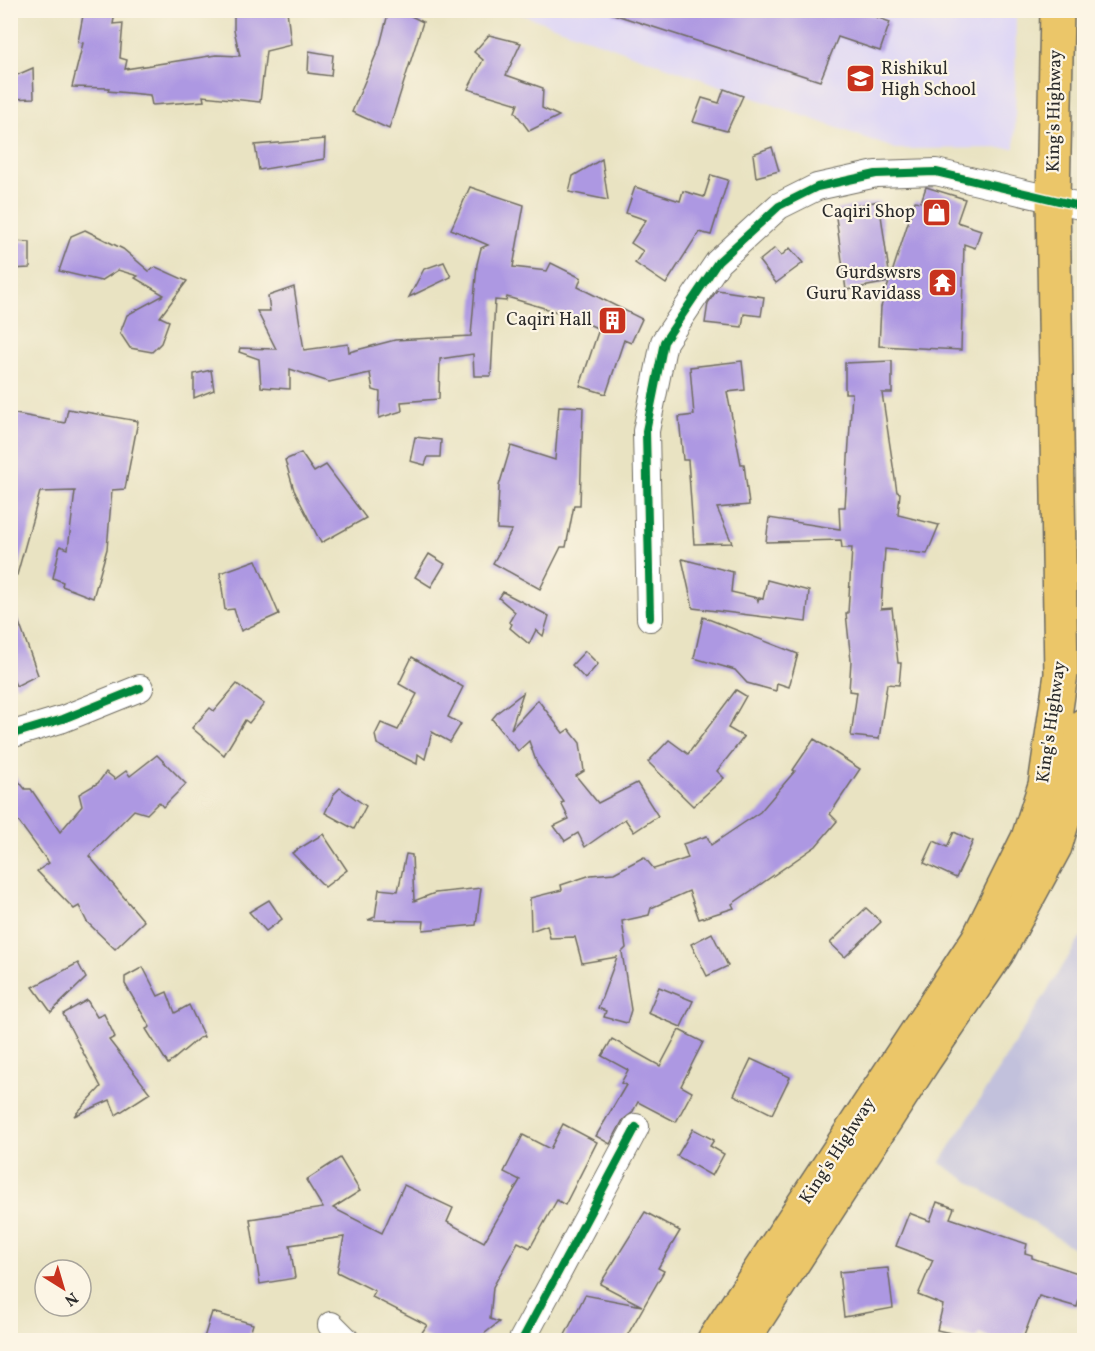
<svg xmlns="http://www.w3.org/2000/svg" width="1095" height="1351" font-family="Vollkorn,serif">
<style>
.built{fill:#ddd5f6}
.industrial{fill:#c2c1dc}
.building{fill:#ad98e2}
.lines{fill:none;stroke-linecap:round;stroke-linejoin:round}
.street-casing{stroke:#6e6b60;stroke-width:28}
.highway-casing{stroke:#6e6b60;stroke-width:36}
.street{stroke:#fff;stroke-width:26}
.highway{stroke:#ebc669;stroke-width:33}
.cycleway-casing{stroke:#fcf5e5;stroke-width:11}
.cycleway{stroke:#00873e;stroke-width:8}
.labels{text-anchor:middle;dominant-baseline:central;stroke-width:4.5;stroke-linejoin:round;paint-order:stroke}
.poi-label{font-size:18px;fill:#2b2b2b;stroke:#fcf5e5;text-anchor:end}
.street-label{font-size:18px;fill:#2b2b2b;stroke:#fcf5e5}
</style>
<rect width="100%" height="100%" fill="#fcf5e5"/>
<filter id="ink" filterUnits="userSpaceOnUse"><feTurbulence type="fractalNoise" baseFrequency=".0167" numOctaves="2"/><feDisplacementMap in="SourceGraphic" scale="12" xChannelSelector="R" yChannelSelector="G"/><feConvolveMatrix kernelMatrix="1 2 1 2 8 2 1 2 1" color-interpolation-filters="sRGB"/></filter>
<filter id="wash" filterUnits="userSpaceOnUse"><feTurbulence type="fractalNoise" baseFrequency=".008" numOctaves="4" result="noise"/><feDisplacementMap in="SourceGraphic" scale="24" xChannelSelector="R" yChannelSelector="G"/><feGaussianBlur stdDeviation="1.35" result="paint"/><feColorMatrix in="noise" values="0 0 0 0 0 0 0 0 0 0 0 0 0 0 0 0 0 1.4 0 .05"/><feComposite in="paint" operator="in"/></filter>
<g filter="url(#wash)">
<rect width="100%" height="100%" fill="#e9e3c2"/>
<polygon class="built" points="512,11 1016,11 1015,148 896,149"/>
<polygon class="industrial" points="1084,932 1084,1255 940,1163"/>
<g id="blocks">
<g class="building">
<polygon points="84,10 115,13 113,24 123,23 120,58 127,60 125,69 216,55 240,56 234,30 234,10 287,10 291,45 266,51 260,102 203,96 204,101 152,105 150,95 108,91 109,88 72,87 83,43 78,42"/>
<polygon points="389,10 407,14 423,22 389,129 352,112 380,45"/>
<polygon points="614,10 856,10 890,22 880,51 838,37 820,81 613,14"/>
<polygon points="489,35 521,43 506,75 543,88 542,108 559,116 529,131 515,112 518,104 468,89 483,60 474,52"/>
<polygon points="309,51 333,55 331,76 308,73"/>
<polygon points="33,68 34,98 10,99 10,78"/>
<polygon points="724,89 743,96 727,131 693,122 702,98 719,103"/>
<polygon points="325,139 324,159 259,170 255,145"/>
<polygon points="772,147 779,171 756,177 753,154"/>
<polygon points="602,159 608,200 569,192 573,176"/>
<polygon points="711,175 728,180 711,235 699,232 666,284 635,263 643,251 631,243 646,220 626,213 635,187 680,201 683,191 704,197"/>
<polygon points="470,187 524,205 513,267 547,271 551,263 581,278 578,287 642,319 631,343 624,340 606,394 580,386 599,329 571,316 507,297 506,301 495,300 491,376 474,376 473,354 440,359 439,399 401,402 402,411 379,418 380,392 373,390 370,373 329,382 290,369 290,389 261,387 259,359 239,352 240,348 276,349 257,311 270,311 268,296 294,287 304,350 348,344 349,352 395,340 471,336 477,264 481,248 488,245 451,229"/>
<polygon points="926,187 965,199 957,222 981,230 975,248 964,244 961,350 879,346 881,307 889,282 846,290 835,210 879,201 890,279 915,201 921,202"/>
<polygon points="85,230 123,249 149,271 156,267 187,281 160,317 169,321 161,343 152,352 130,348 120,333 127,315 164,295 135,278 138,276 118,270 101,281 59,271 71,236"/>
<polygon points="10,241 30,242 30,268 10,269"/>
<polygon points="775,248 781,256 790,248 803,263 776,283 759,261"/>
<polygon points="444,262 451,277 409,297 424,269"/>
<polygon points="717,290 764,297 761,316 744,314 742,327 705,323 708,303"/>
<polygon points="742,361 745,390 727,392 741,464 744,464 749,505 717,508 732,543 694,544 688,460 683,460 679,417 694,415 690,367"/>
<polygon points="892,361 892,393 882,393 897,492 900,493 898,515 939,525 927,554 885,549 881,609 892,608 898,663 901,663 899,685 887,684 879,739 851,736 857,692 849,691 851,661 846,613 848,613 852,548 842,548 841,540 766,542 769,518 840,529 839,507 845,507 852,393 845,393 845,363"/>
<polygon points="211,370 214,390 194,398 194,374"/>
<polygon points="559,406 583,407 580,505 574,505 566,547 561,547 540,589 493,563 512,530 497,529 499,486 511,446 555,460"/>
<polygon points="68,409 138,421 125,489 112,490 107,549 93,598 62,586 63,582 53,578 60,546 68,549 75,491 40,492 17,575 10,574 10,413 65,423"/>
<polygon points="415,437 441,440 440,457 428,457 425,465 410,461"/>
<polygon points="301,453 314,472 326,465 366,518 321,543 294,490 285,460"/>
<polygon points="429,554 445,564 431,587 415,577"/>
<polygon points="682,559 733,572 731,592 757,598 758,601 759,598 763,599 767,580 809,591 806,622 693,608"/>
<polygon points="256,560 279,614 241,631 234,609 225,610 220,573"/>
<polygon points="503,592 549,616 543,636 536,630 529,644 510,628 512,624 509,622 515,612 499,598"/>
<polygon points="10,606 13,606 38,675 16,686 10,672"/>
<polygon points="703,617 798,654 789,687 777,683 776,691 747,683 735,670 694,658"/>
<polygon points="585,651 598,664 585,679 572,665"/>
<polygon points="412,657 463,687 448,717 461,724 450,742 432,732 425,759 418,754 417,764 377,744 375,735 381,723 398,730 417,694 399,684"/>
<polygon points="237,684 264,704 249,723 245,720 224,755 192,728 210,708 214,711"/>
<polygon points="736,690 746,696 728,728 744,737 717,771 724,778 693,806 648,762 669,740 688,754"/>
<polygon points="523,693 511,729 538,700 563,733 569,729 580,743 584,771 576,776 598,803 637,783 658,816 634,832 625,819 585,847 578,833 565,841 554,826 569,819 561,803 564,802 537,764 529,741 518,751 492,719 498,712"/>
<polygon points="814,739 860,769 830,814 837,821 816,846 732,904 734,908 699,919 689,891 651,908 649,915 622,921 626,948 622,952 631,1010 627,1023 604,1017 606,1011 598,1008 617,957 582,963 575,937 550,938 547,925 531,931 530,898 562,890 561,885 591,875 614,873 644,857 654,869 688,858 683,844 707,836 711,845 760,812 795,771 793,770"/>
<polygon points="157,755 186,784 163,807 159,802 147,814 134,810 89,856 144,921 115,949 87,922 79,906 74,909 37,871 49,863 10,810 10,770 25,789 31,789 60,832 82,806 79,794 98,783 106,772 115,779 126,771 130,776"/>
<polygon points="340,788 366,806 354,829 325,813 334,794"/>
<polygon points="954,832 973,841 956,878 924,863 934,841 947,847"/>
<polygon points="323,834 347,870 325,887 292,853"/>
<polygon points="406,854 412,855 414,901 435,893 481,888 476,925 423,930 424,921 368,920 375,917 379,889 398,891"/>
<polygon points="269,900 282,919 266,931 249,912"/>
<polygon points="866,908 881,922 845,957 830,943"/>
<polygon points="712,933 728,966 707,976 691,944"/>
<polygon points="78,963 86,978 51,1012 33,987"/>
<polygon points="143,967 158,996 167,992 175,1013 189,1005 204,1037 199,1038 168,1064 146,1029 150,1027 125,984 125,977"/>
<polygon points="659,987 693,1001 681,1027 648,1013"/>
<polygon points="87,1000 97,1017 104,1014 115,1037 109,1040 150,1093 116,1115 110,1100 74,1116 101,1087 63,1014"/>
<polygon points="679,1030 703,1042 681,1086 692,1092 676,1122 638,1102 632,1113 623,1120 610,1144 596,1136 626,1085 621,1083 628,1070 602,1056 612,1039 660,1066"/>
<polygon points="751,1059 790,1077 772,1114 734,1095"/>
<polygon points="563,1124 597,1142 565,1205 557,1200 530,1248 518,1242 493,1287 490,1319 499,1322 475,1341 434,1341 421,1334 427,1325 372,1297 375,1291 337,1272 344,1237 290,1245 295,1278 260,1284 250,1219 323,1208 306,1180 340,1158 360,1191 333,1208 382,1233 404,1185 453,1208 447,1222 484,1242 520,1180 504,1172 523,1135 550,1149"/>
<polygon points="693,1129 714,1140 710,1146 724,1154 712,1176 677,1156"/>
<polygon points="937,1202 954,1208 950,1218 1027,1244 1025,1253 1032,1255 1032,1258 1084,1275 1084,1301 1079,1300 1077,1307 1039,1296 1022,1341 999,1341 979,1333 977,1339 937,1330 943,1305 918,1295 933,1260 896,1246 909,1213 930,1221"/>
<polygon points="645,1212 680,1231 658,1268 664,1271 624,1341 562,1341 585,1295 642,1306 600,1284"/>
<polygon points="888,1268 893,1308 844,1317 839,1272"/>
<polygon points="212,1312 253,1324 248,1341 203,1341"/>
</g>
</g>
</g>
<g filter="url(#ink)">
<use href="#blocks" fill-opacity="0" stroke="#6e6b60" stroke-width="1.5"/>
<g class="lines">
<defs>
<g id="street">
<polyline points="650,618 646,431 664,342 718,262 779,206 817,187 876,174 936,172 1084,207"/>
<polyline points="10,735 63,719 140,688"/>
<polyline points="331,1325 346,1340"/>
<polyline points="522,1340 636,1127"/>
</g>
<g id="highway">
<polyline points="714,1340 978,939 1028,838 1045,785 1061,674 1053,199 1057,10"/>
<polyline points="743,1340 925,1059 998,952 1055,847 1071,793 1084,725"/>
</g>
</defs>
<use href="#street" class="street-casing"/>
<use href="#highway" class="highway-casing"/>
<use href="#street" class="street"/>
<use href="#highway" class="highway"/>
<defs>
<g id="cycleway">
<polyline points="650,618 646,431 664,342 718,262 779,206 817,187 876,174 936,172 1084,207"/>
<polyline points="10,735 63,719 140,688"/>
<polyline points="522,1340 636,1127"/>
</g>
</defs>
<use href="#cycleway" class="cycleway-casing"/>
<use href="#cycleway" class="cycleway"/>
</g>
</g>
<defs>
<symbol id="school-square" viewBox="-11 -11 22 22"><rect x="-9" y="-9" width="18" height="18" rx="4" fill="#c8321e" stroke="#fcf5e5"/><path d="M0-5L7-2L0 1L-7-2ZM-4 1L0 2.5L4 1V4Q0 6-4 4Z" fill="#fff"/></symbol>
<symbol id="shop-square" viewBox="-11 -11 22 22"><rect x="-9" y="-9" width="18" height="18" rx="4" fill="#c8321e" stroke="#fcf5e5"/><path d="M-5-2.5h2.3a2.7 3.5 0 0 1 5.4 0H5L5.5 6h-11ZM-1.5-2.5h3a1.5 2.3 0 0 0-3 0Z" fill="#fff"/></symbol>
<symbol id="temple-square" viewBox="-11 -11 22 22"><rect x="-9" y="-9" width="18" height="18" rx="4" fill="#c8321e" stroke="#fcf5e5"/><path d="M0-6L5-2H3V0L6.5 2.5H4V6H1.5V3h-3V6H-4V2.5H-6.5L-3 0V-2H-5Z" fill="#fff"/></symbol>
<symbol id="building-square" viewBox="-11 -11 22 22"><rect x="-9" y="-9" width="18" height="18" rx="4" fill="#c8321e" stroke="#fcf5e5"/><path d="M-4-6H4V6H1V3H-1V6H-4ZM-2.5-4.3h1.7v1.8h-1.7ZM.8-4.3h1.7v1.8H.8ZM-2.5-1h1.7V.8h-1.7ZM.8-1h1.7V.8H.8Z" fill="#fff"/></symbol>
</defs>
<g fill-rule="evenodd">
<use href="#school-square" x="844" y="62" width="33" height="33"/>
<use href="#shop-square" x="920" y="196" width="33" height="33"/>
<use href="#temple-square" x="926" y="266" width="33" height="33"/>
<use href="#building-square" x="596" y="304" width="33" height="33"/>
</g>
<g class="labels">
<g class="poi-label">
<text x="881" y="69" text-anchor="start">Rishikul<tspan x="881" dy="21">High School</tspan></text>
<text x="915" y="212">Caqiri Shop</text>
<text x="921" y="273">Gurdswsrs<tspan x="921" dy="21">Guru Ravidass</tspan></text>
<text x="592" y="320">Caqiri Hall</text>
</g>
<g class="street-label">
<text transform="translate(1055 111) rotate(-89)">King's Highway</text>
<text transform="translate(1052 722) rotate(-82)">King's Highway</text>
<text transform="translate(838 1151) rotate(-57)">King's Highway</text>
</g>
</g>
<rect width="1095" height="1351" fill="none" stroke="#fcf5e5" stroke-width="36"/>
<g transform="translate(63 1288) rotate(143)"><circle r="28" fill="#fcf5e5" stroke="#a8a49b" stroke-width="1.5"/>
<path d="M0-4.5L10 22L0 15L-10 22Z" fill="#c8321e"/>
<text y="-9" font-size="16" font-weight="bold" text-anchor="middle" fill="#2b2b2b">N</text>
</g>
</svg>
